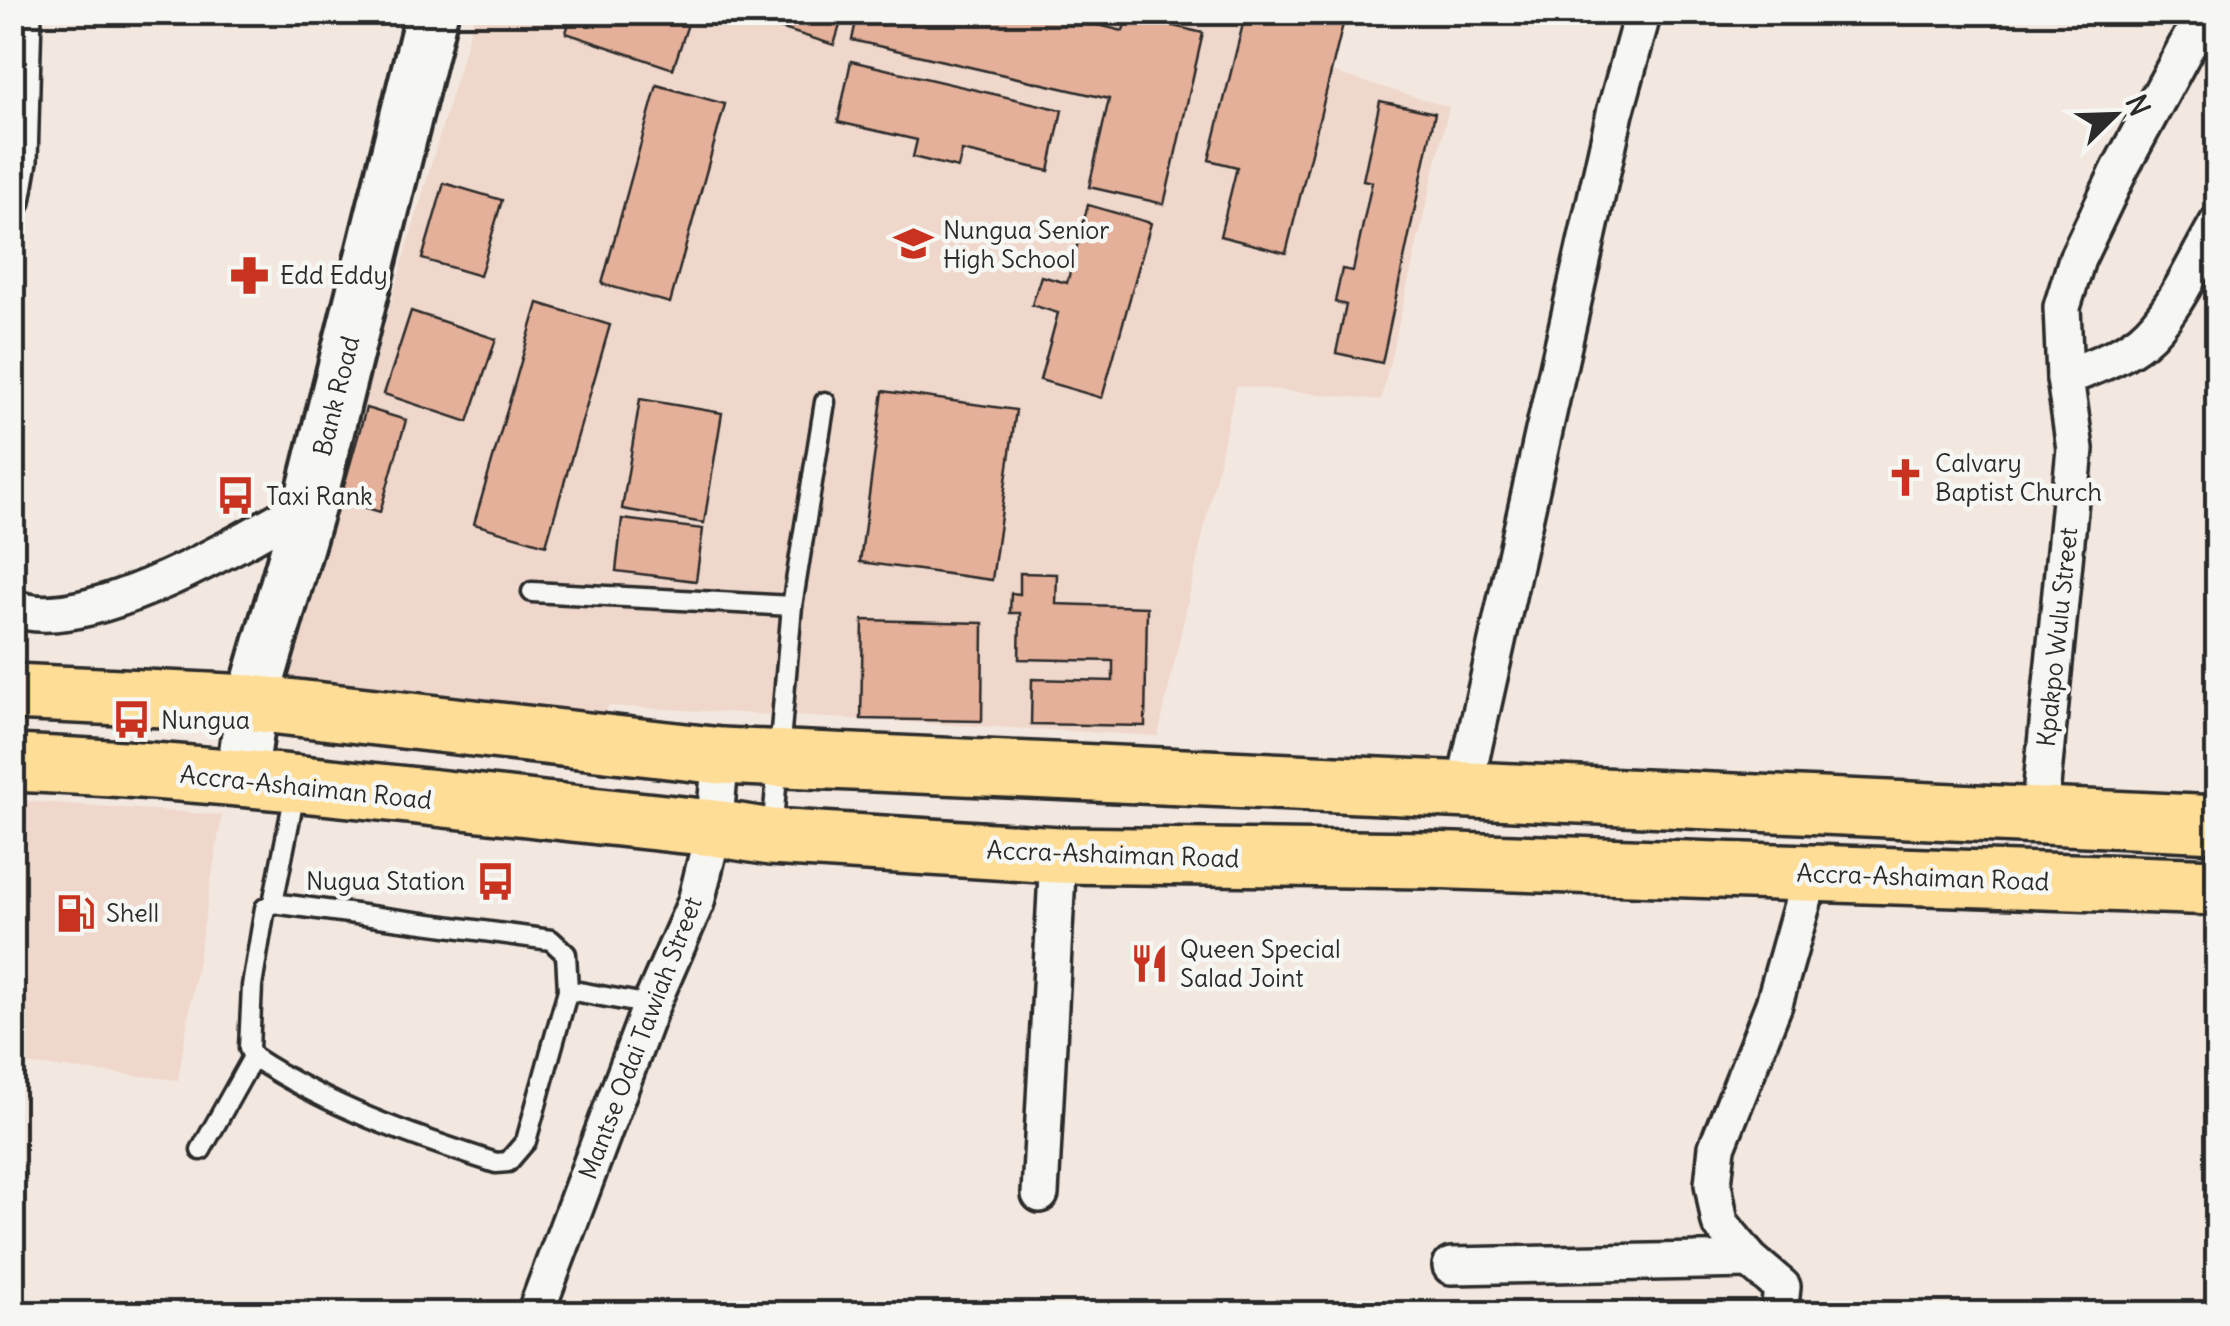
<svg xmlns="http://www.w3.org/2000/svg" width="2230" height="1326" font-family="Delius,sans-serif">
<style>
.built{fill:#efd7cb}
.building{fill:#e5b099;stroke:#2b2b2b;stroke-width:2.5}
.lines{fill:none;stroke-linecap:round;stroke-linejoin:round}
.lane-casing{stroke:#2b2b2b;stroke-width:25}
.street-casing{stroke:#2b2b2b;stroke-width:42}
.secondary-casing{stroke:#2b2b2b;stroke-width:58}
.primary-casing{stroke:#2b2b2b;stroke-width:62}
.lane{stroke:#f6f6f2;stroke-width:18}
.street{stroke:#f6f6f2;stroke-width:35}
.secondary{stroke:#f6f6f2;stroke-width:50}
.primary{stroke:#fedd96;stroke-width:55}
.labels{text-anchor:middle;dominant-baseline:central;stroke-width:9;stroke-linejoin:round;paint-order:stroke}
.poi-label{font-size:25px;fill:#2b2b2b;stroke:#f6f6f2;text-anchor:start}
.street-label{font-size:25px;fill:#2b2b2b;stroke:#f6f6f2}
</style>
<rect width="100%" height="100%" fill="#f3e8e0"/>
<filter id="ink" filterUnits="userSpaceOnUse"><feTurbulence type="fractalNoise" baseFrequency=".01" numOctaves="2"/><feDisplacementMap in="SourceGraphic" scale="20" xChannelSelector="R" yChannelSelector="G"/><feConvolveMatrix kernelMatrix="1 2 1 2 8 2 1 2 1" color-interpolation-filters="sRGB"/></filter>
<g filter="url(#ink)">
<g class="built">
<polygon points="475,13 1340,13 1322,69 1449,107 1381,400 1236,386 1158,736 608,706 603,729 286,692 368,382"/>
<polygon points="12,800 222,815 178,1080 13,1063"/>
</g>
<g class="building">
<polygon points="572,12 692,12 673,69 566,33"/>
<polygon points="729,12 844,12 834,45"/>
<polygon points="858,12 1044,12 1123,31 1127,15 1203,33 1164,204 1089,187 1109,99 852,40"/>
<polygon points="1246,12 1346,12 1286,253 1220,236 1237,167 1209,160"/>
<polygon points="851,61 1062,110 1049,171 962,151 958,168 913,157 917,140 838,122"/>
<polygon points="657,85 725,104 670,303 602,284"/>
<polygon points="1380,101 1435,113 1382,363 1336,353 1346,305 1335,302 1342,269 1353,271 1372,182 1363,180"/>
<polygon points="444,183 502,200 480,276 422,259"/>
<polygon points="1088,205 1151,223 1102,398 1040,380 1058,313 1032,305 1041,276 1067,283"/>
<polygon points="538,303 610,325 546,545 474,524"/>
<polygon points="411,311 496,339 468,422 384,394"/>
<polygon points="883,391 1016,410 992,580 860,562"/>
<polygon points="640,399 722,413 704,523 622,509"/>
<polygon points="366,408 406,420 380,512 340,500"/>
<polygon points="622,519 703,529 696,581 616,571"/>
<polygon points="1020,573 1057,574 1056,604 1147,607 1145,726 1031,724 1032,679 1113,681 1113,661 1019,659 1020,613 1010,613 1011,593 1020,594"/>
<polygon points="863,620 983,623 982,721 861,719"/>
</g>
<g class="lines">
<defs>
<g id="lane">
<polyline points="532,592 792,606"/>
<polyline points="296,788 273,903 551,940 566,954 568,990 651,1005"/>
<polyline points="772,833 792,606 825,402"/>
<path d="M273,903L265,908L252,986L249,1048L253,1057C331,1108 409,1135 496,1163L508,1162L526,1141L568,990"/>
<polyline points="201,1150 253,1057"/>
</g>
<g id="street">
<polyline points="12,201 19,161 23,12"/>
<path d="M2065,378C2090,367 2120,358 2142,340C2173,315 2197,258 2218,223"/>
<path d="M12,607C81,640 248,538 310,503"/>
<polyline points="1464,789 1615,113 1643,12"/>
<polyline points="2039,816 2075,449 2065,378 2062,307 2077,259 2120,169 2205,12"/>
<polyline points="1040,1194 1058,855"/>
<polyline points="1451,1266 1750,1260"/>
<polyline points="535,1314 651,1005 696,902 714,828 721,756"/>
<polyline points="1779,1314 1782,1287 1750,1260 1720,1223 1713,1184 1717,1147 1774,1004 1811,873"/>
</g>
<polyline id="secondary" points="241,780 252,703 310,503 432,12"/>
<g id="primary">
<polyline points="12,692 252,703 721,756 2218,824"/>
<path d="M12,763C247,772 481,805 714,828L771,837L1058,855L1426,860L2218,887"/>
</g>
</defs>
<use href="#lane" class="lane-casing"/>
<use href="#street" class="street-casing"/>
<use href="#secondary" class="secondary-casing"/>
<use href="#primary" class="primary-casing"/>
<use href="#lane" class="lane"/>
<use href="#street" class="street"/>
<use href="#secondary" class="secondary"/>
<use href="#primary" class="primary"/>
</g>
</g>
<defs>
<symbol id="school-bare" viewBox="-9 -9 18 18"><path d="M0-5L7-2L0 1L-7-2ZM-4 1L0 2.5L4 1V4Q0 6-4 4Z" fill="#c8321e" stroke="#f6f6f2" stroke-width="2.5" paint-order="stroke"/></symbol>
<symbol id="pharmacy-bare" viewBox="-9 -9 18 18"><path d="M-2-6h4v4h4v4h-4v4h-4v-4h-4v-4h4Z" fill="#c8321e" stroke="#f6f6f2" stroke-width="2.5" paint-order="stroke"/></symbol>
<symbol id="church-bare" viewBox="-9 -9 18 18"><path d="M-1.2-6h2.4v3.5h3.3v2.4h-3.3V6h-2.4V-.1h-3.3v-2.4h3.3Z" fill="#c8321e" stroke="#f6f6f2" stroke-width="2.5" paint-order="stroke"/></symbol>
<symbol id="bus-bare" viewBox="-9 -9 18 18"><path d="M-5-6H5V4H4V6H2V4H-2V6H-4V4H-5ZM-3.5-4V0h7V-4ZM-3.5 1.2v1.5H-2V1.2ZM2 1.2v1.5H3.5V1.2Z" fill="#c8321e" stroke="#f6f6f2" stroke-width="2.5" paint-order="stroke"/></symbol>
<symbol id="fuel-bare" viewBox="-9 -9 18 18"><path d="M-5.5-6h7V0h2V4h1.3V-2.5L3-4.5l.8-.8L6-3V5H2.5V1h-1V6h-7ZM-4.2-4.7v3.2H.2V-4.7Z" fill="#c8321e" stroke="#f6f6f2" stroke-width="2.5" paint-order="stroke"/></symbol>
<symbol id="restaurant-bare" viewBox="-9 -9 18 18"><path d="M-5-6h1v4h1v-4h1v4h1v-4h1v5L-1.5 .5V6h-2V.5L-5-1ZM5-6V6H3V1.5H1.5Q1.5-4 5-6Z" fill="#c8321e" stroke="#f6f6f2" stroke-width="2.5" paint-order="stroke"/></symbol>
</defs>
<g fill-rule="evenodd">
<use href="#school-bare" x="886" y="216" width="55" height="55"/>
<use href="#pharmacy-bare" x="222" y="248" width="55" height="55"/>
<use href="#church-bare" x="1878" y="450" width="55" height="55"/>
<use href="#bus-bare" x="208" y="468" width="55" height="55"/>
<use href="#bus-bare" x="104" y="692" width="55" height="55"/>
<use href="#bus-bare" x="468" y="854" width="55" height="55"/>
<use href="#fuel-bare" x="48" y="886" width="55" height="55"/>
<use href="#restaurant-bare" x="1122" y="936" width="55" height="55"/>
</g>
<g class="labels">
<g class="poi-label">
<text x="943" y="230">Nungua Senior<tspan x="943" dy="29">High School</tspan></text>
<text x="280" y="275">Edd Eddy</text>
<text x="1935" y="463">Calvary<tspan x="1935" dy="29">Baptist Church</tspan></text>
<text x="266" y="496">Taxi Rank</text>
<text x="161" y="720">Nungua</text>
<text x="465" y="881" text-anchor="end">Nugua Station</text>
<text x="106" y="913">Shell</text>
<text x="1180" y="949">Queen Special<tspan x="1180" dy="29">Salad Joint</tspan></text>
</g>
<g class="street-label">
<text transform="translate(336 396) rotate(-76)">Bank Road</text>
<text transform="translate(2057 637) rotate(-84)">Kpakpo Wulu Street</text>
<text transform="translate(306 787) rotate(6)">Accra-Ashaiman Road</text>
<text transform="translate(1113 854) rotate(2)">Accra-Ashaiman Road</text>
<text transform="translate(1923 877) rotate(2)">Accra-Ashaiman Road</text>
<text transform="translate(640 1038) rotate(-69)">Mantse Odai Tawiah Street</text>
</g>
</g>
<rect width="2230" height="1326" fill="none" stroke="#f6f6f2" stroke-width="50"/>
<rect x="25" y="25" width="2180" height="1276" fill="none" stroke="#2b2b2b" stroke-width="4" filter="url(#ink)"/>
<g transform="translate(2115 115) rotate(67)" stroke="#f6f6f2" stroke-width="8" paint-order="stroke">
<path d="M0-8L18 38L0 25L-18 38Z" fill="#2b2b2b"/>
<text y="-15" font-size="28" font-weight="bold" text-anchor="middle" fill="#2b2b2b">N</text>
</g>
</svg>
